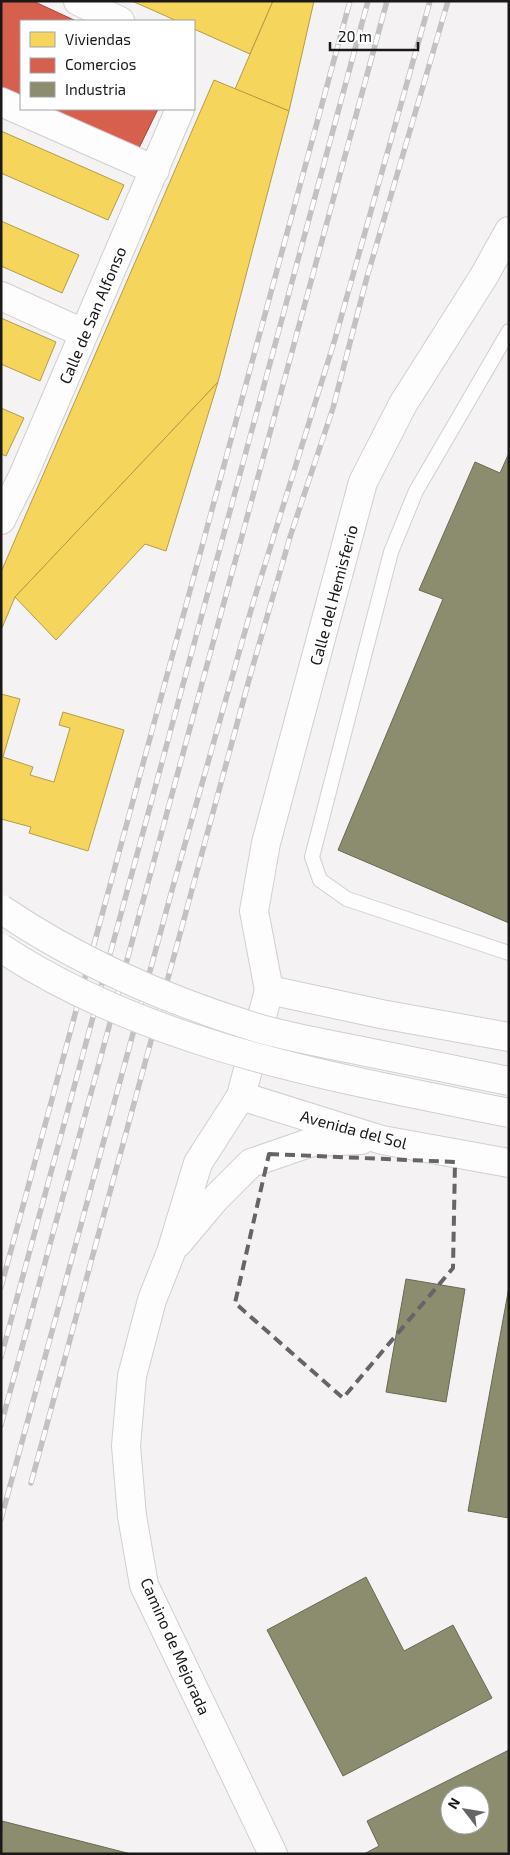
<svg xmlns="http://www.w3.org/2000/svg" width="510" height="1855" font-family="'Exo 2',sans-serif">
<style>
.homes{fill:#f6d55c;stroke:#b49c48}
.shops{fill:#d6604d;stroke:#9e4a3d}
.industry{fill:#8c8c6e;stroke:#6a6954;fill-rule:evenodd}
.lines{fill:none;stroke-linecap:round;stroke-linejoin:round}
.lane-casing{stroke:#d1cfd0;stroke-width:16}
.street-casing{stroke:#d1cfd0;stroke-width:30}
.lane{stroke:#fdfdfd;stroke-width:14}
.street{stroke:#fdfdfd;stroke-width:28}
.rail-casing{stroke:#c3c2c2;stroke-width:5.5}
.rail{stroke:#fff;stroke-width:4;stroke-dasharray:11;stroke-linecap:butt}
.secondary-bridge-casing{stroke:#d1cfd0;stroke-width:30;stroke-linecap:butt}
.secondary-bridge{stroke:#fdfdfd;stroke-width:28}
.marked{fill:none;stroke:#666465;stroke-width:4;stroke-dasharray:10 6;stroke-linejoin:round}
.labels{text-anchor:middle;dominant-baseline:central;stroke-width:5;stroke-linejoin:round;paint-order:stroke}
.street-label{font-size:16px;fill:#1a1819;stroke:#fff}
</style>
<rect width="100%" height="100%" fill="#f4f2f3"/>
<g class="homes">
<polygon points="132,1 273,1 250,54 194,29 194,21 177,21"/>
<polygon points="273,1 314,1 289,111 235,89"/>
<polygon points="214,80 289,111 218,382 15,597 2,628 1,572"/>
<polygon points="1,131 124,185 108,220 1,173"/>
<polygon points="1,221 79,255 62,293 1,266"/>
<polygon points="1,318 56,342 40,381 1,364"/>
<polygon points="218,382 166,551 145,544 56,640 15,597"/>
<polygon points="1,408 24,418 6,456 1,454"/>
<polygon points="1,694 20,699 3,757 33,767 30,775 54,782 70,728 59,725 63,712 124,730 88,851 29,833 31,827 1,819"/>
</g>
<g class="shops">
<polygon points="1,1 33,1 76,21 21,21 21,95 1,87"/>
<polygon points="51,109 158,109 139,148"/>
</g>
<g class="industry">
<polygon points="509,453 509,923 338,850 443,599 419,590 475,462 500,473"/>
<polygon points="406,1279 465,1289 446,1402 386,1392"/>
<polygon points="509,1287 509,1518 468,1511"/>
<polygon points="366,1577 404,1651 453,1625 492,1698 343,1776 267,1630"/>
<path d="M509,1750V1854H364L379,1846L367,1821ZM450,1795H480V1825H450Z"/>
<polygon points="2,1821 131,1854 1,1854"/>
</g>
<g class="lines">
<defs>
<polyline id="lane" points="509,331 416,491 391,552 312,857 320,880 347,899 509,953"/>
<g id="street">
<polyline points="78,1 120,21"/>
<polyline points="1,102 155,170"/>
<polyline points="1,296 83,333"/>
<polyline points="1,520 23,476 180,109"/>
<polyline points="269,990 381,1014 509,1037"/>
<polyline points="241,1096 382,1140 509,1163"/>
<polyline points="178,1243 214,1200 251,1163 312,1142 361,1140"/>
<polyline points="273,1854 144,1585 132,1516 126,1446 132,1376 152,1300 171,1252 198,1163 241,1096 269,990 254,911 266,843 363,482 403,404 484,276 509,231"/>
</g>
</defs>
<use href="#lane" class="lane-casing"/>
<use href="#street" class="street-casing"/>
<use href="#lane" class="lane"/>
<use href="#street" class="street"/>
<defs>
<g id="rail">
<polyline points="1,1287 350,1"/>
<polyline points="1,1357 368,1"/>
<polyline points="1,1425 387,1"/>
<polyline points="31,1483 250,676 290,537 333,408 367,277 448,1"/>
<polyline points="1,1519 172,890 253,603 335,339 430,1"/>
</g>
</defs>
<use href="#rail" class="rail-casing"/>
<use href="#rail" class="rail"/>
<defs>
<g id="secondary-bridge">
<path d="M1,909C79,962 164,999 254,1027C287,1037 323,1043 357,1050C408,1060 458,1071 509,1081"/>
<path d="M1,948C153,1048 334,1077 509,1113"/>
</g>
</defs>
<use href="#secondary-bridge" class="secondary-bridge-casing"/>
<use href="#secondary-bridge" class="secondary-bridge"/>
</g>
<path class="marked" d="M269,1154L455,1162L453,1268L343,1398L235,1303Z"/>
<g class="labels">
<g class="street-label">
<text transform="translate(92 315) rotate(-67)">Calle de San Alfonso</text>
<text transform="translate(333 595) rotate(-75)">Calle del Hemisferio</text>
<text transform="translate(354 1129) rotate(15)">Avenida del Sol</text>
<text transform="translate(176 1646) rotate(66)">Camino de Mejorada</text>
</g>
</g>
<rect width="510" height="1855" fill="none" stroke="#1a1819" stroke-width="5"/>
<rect x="20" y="20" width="175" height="90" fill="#ffffff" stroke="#a3a3a3"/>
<rect x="30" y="32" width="25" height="15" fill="#f6d55c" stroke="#a3a3a3"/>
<text x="65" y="45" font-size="15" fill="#1a1819">Viviendas</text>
<rect x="30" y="58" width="25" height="15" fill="#d6604d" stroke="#a3a3a3"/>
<text x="65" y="70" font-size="15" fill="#1a1819">Comercios</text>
<rect x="30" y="82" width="25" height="15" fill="#8c8c6e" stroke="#a3a3a3"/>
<text x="65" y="95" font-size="15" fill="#1a1819">Industria</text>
<g transform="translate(465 1810) rotate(301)"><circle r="24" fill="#ffffff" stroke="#a3a3a3"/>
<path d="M0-4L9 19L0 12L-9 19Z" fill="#666465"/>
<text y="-8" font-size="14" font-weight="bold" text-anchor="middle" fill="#1a1819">N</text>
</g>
<path d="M330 42v8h88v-8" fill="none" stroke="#1a1819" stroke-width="2.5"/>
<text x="338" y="42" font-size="15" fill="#1a1819" stroke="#ffffff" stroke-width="4" paint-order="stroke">20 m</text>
</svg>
